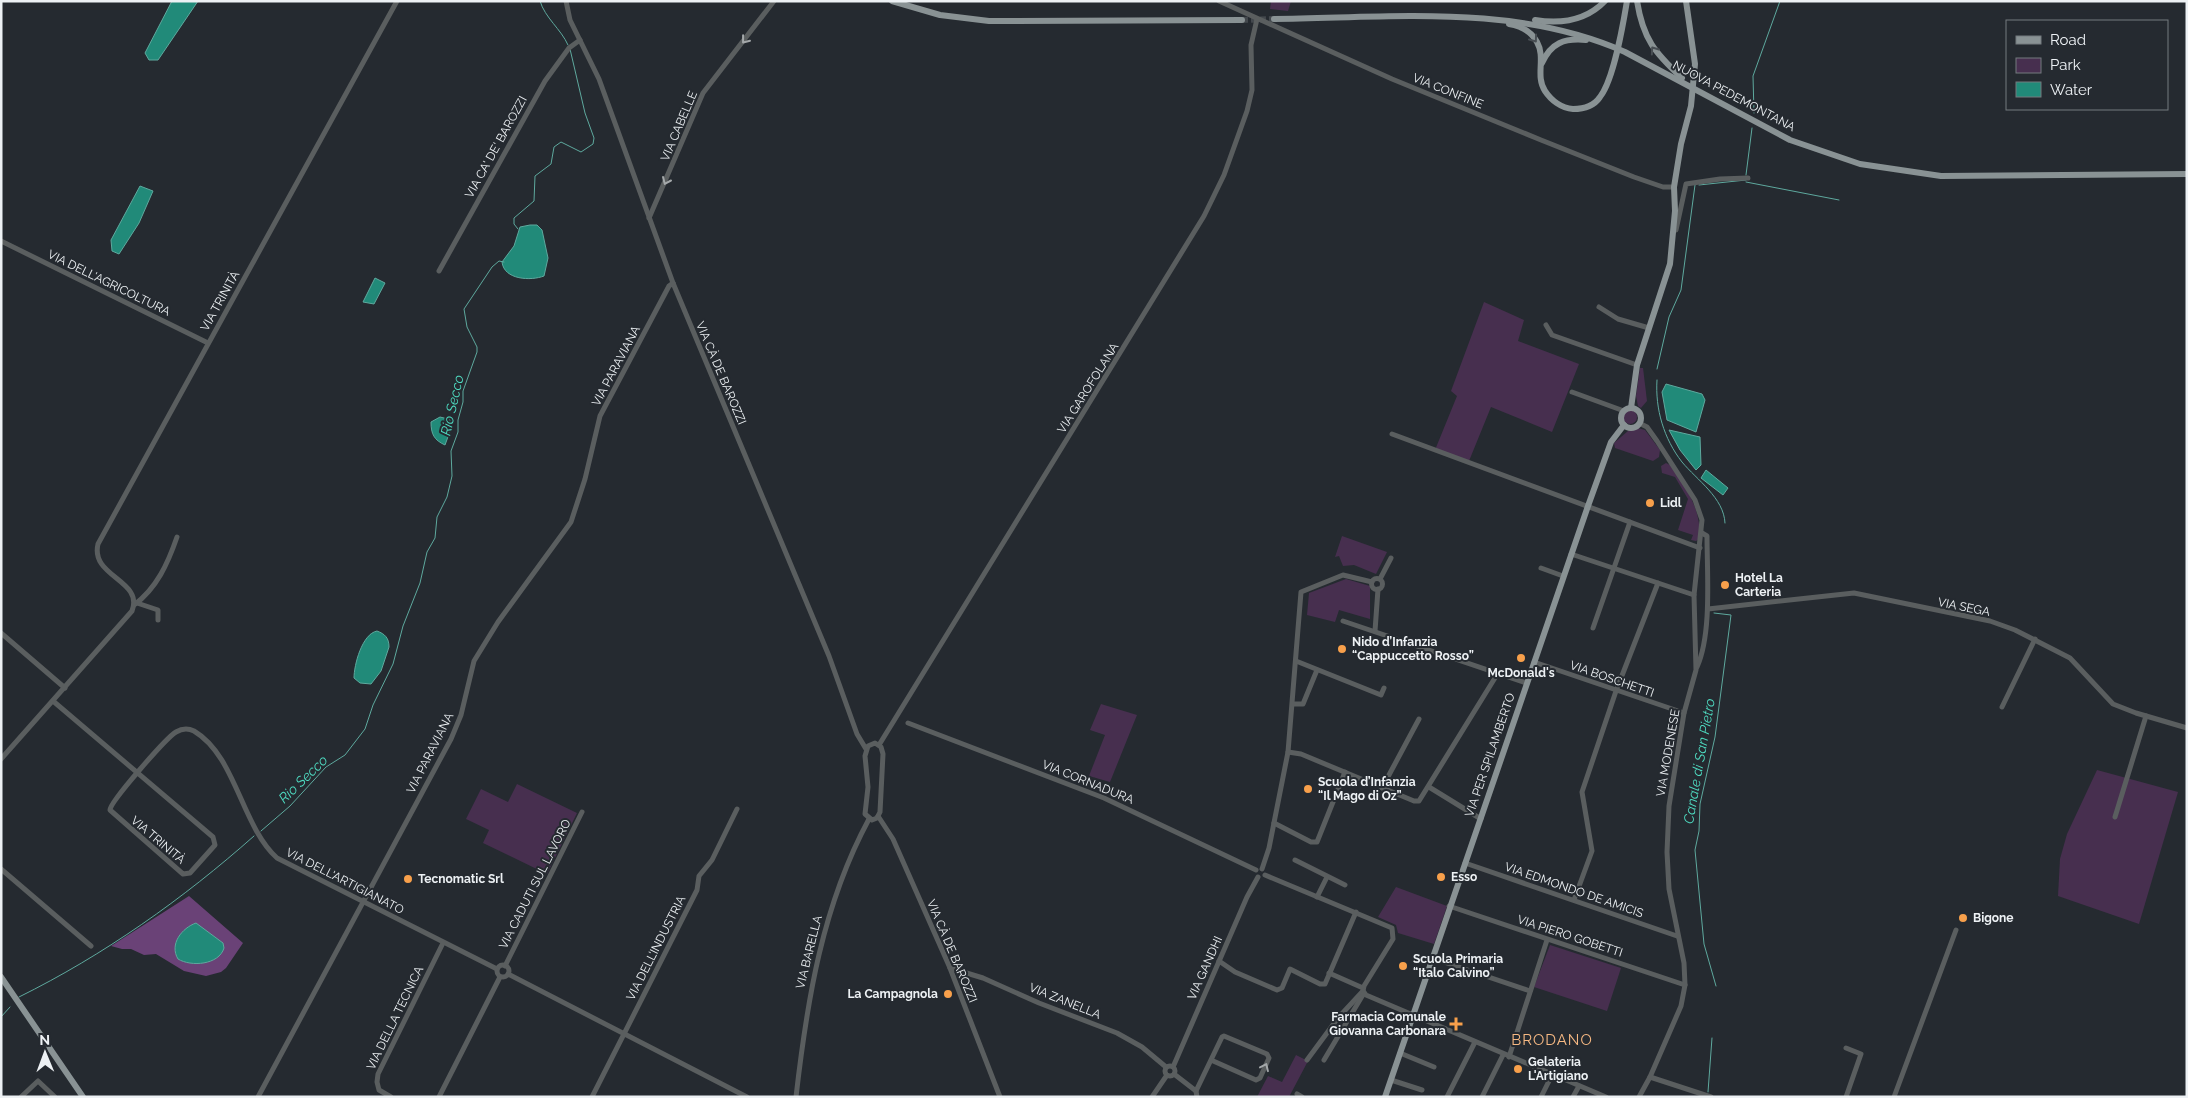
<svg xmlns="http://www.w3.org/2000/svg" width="2188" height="1098" font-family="Raleway,sans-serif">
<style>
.green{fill:#472f4f}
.forest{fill:#6a4277}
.water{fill:#218a79;stroke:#5ea99e}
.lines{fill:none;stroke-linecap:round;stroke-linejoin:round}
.stream{stroke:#5ea99e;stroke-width:1}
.major-tunnel{stroke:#43484d;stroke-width:6;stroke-dasharray:6 3;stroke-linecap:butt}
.minor{stroke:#5a5e5f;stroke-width:5}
.major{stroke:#899294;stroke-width:6}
.oneway{stroke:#484e53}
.oneway2{stroke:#a4a8aa}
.poi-dot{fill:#f8a04b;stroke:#252a30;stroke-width:2}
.labels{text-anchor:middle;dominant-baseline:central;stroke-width:4;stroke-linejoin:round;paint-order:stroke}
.street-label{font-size:12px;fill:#edf1f4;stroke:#252a30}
.poi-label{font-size:12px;font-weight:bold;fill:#edf1f4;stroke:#252a30;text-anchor:start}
.water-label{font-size:14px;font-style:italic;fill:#4edbc1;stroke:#252a30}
.quarter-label{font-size:15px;letter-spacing:1px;fill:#f7b983;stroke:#252a30}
</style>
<rect width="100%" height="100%" fill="#252a30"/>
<g class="green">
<polygon points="1271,1 1291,1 1288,11 1270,9"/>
<polygon points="1484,302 1524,320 1518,341 1579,364 1552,432 1491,407 1469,461 1435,450 1457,396 1451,391"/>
<polygon points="1640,368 1643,368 1647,401 1641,408 1638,406 1636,396"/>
<circle cx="1630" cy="417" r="7"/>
<polygon points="1638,428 1645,430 1660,450 1659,457 1653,461 1615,448 1614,443 1628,431"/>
<path d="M1666,463L1670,465C1687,490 1700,506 1700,538L1696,541L1691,540L1693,535L1678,530L1688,499L1675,477L1662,473L1661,466Z"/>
<polygon points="1342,536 1387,552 1376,574 1354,565 1343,566 1339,556 1335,557"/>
<polygon points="1346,579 1370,586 1370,619 1339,610 1335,622 1307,615 1309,593"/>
<polygon points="1101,704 1137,715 1110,782 1089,776 1105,735 1090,730"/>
<polygon points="2097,770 2178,792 2139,924 2058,896 2060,859 2067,834"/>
<polygon points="517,784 577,813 547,874 483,843 489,830 466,819 481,789 508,802"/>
<polygon points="1396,887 1447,906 1434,944 1398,933 1396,925 1378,917"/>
<polygon points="1550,945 1621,968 1607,1011 1534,987"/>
<polygon points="1296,1055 1308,1061 1289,1097 1257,1097 1268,1076 1282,1082"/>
</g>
<polygon class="forest" points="189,896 243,943 226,968 221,972 206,976 184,971 156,954 144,955 131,949 122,949 111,946"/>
<g class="water">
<polygon points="172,1 198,1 158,60 149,60 145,53"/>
<polygon points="140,186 153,191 139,223 119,254 112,251 111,240"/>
<path d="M530,225H537L542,230L548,258L544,276C531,281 504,280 502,262L514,246L520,227Z"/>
<polygon points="375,278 385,283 374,304 363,302"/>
<polygon points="1666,384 1702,394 1705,400 1696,432 1667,420 1662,392"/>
<path d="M440,417L452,420L453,423L445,445C434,440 431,434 431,422Z"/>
<polygon points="1669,430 1700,437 1701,465 1696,470 1680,450"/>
<polygon points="1706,470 1728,488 1723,495 1701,478"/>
<path d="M377,631C385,634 389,638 389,647L381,671L371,684L360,683L354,678C354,665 362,634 377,631Z"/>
<path d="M196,923L223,943L224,948C219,965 191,967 178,959C169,944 182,928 196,923Z"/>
</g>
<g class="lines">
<g class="stream">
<path d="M540,1C545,18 561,29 568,45"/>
<polyline points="1754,113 1753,76 1780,1"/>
<polyline points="1746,175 1752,128"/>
<polyline points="1746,182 1839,200"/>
<polyline points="1699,185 1746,180"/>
<polyline points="518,229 514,224 514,218 534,201 535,176 551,164 554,147 561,142 581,152 593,144 594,138 585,113 570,49"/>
<polyline points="1657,369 1669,317 1681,290 1695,185"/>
<path d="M1657,380C1655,409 1664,439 1682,462C1697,480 1724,498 1725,523"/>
<polyline points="1714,613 1731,615 1715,737 1700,804 1699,831 1695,850 1704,944 1716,986"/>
<polyline points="261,831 290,806 326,767 345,755 365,729 373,705 393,664 403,626 420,583 427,552 435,538 437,517 447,497 452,476 451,451 458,432 458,420 463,402 463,391 477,352 477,347 467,327 464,309 492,267 499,261 504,262"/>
<path d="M19,997C104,955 183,899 254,836"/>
<polyline points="1,1017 10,1007"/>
<polyline points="1708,1092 1712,1038"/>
</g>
<polyline class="major-tunnel" points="1242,20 1274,19"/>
<g class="minor">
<polyline points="566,1 570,20 599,79 673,283 829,656 857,734 866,749"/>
<polyline points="1219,1 1392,79 1541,140 1634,177 1663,187 1674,187"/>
<polyline points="649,218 703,93 774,1"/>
<polyline points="1676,230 1686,184 1720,179 1748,178"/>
<polyline points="1,241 208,343"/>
<polyline points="439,271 545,81 569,48 580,40"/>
<polyline points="1599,307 1618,319 1649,328"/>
<polyline points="1546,325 1552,335 1637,365"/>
<polyline points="1572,392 1624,411"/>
<polyline points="1392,434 1700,548"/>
<polyline points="1571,554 1694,595"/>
<polyline points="1541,568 1563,576"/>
<circle cx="1377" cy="584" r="5.5"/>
<polyline points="1380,579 1391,558"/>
<polyline points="137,603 158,610 158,620"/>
<path d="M134,605C157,588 168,563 177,537"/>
<polyline points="1708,609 1854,593 1990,621 2015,630 2070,658 2113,704 2136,713 2187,728"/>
<polyline points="1343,621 1526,683"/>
<polyline points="1593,628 1630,522"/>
<polyline points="1375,631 1378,589"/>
<polyline points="1,633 65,688"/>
<polyline points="1296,661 1381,695 1384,688"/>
<polyline points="1534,662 1684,713"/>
<path d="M1697,667C1712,634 1707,573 1707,536L1702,533"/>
<path d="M53,701L213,837L215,845L190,873L183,874L110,810C110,802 166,738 176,732C181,729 188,728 194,731C236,756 241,825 277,858L497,969"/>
<polyline points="1293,704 1303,704 1317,670"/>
<polyline points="2002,707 2035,639"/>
<polyline points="908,723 1104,798 1256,870"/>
<polygon points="875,743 881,747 883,754 880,812 877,818 872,820 865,814 868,787 865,756 868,746"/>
<polyline points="879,745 1204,216 1224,175 1247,111 1252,90 1251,45 1257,19"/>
<polyline points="1288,752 1301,754 1414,801 1419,801 1498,673"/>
<path d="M1,759L132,611C144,580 90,577 98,544L397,1"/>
<polyline points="1429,787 1481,819"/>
<polyline points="1382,788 1419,719"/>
<polyline points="878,816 893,839 950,968 1000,1097"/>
<polyline points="2115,817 2146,716"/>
<polyline points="1274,823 1311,842 1317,842 1345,772"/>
<polyline points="1295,860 1345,885"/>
<polyline points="1465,863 1677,936"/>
<polyline points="1,869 91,946"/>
<polyline points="1262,869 1269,848 1288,752 1301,592 1343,575 1372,582"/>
<polyline points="1265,875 1392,928 1393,939 1364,986 1363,991 1366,995 1606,1097"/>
<polyline points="1317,897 1327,877"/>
<polyline points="1574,900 1592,851 1582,792 1616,691 1658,583"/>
<polyline points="1449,906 1685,985"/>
<polyline points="1432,958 1530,991"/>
<polyline points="1219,961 1235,972 1277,990 1282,988 1290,969 1320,984 1325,984 1356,912"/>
<circle cx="503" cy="971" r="6"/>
<polyline points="505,966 582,812"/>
<polyline points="950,968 983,978 1039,1003 1117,1033 1142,1047 1166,1067"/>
<polyline points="1329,973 1363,988"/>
<polyline points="508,974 747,1097"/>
<polyline points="1400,1053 1434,1067"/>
<polyline points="1509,1057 1547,940"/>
<polyline points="1307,1060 1338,1018 1363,991"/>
<polyline points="1324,1060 1364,993"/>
<circle cx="1170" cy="1071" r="5"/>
<polyline points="1173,1067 1247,897 1258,877"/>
<polyline points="1174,1074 1196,1091 1197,1097"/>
<polyline points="1650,1077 1711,1097"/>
<polyline points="1391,1080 1422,1090"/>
<polyline points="1196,1091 1222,1037 1224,1036 1267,1054 1269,1058 1260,1078 1256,1080 1211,1060"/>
<polyline points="1297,1094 1302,1097"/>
<polyline points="21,1097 38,1081 55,1097"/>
<polyline points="258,1097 451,739 461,715 474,661 498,622 571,522 585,479 600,416 669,286 673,283"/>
<polyline points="391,1097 379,1090 377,1082 378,1074 443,943"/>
<polyline points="439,1097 500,977"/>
<polyline points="592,1097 697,890 699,876 712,860 737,809"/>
<path d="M796,1097C807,1001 822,906 869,819"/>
<polyline points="1152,1097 1167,1075"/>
<polyline points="1447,1097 1475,1042"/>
<polyline points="1482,1097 1503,1055"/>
<polyline points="1541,1097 1552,1075"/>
<polyline points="1573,1097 1579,1086"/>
<polyline points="1639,1097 1650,1077 1681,1006 1685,985 1684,963 1669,889 1667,852 1669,806 1684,713 1696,670 1694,595 1702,520 1695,500 1657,441 1647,427 1639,423"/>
<polyline points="1846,1097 1861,1054 1846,1048"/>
<polyline points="1894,1097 1956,930"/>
</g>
<g class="major">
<polyline points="892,1 940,15 989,21 1242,20"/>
<path d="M1637,1C1643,39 1655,53 1682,78"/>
<path d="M1274,19C1391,18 1515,3 1625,52L1790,140L1860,164L1941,176L2187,174"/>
<path d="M1535,20C1560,24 1586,21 1605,1"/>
<path d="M1509,24C1521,26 1531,31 1537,42C1546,58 1535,76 1545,91C1551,100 1561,108 1573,109C1583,109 1594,106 1600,97C1614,79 1623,25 1627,1"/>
<path d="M1542,63C1551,43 1564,38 1586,40"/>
<polyline points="1631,408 1637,365 1670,264 1675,211 1674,187 1681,144 1691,106 1695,64 1686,1"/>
<circle cx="1631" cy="418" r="10"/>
<polyline points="1,977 83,1097"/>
<polyline points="1385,1097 1588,506 1611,442 1624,425"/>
</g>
</g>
<defs><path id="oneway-chevron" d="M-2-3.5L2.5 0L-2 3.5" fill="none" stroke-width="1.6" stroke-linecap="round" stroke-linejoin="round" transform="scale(1.25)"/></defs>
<g class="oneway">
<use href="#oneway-chevron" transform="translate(1534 39) rotate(54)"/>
<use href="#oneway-chevron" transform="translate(1654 50) rotate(-125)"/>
</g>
<g class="oneway2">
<use href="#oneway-chevron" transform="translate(745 40) rotate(128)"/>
<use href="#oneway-chevron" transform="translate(666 181) rotate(114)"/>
<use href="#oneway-chevron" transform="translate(1265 1067) rotate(-65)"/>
</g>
<g class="poi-dot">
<circle cx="1650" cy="503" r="5"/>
<circle cx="1725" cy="585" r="5"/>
<circle cx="1342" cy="649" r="5"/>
<circle cx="1521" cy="658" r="5"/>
<circle cx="1308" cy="789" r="5"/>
<circle cx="1441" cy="877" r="5"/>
<circle cx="408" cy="879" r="5"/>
<circle cx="1963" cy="918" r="5"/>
<circle cx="1403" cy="966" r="5"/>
<circle cx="948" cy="994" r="5"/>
<path d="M1453.5 1016.5h5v5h5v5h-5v5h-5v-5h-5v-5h5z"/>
<circle cx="1518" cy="1069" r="5"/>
</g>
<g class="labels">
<g class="street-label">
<text transform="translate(1448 91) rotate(22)">VIA CONFINE</text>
<text transform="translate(1734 96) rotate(28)">NUOVA PEDEMONTANA</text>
<text transform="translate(679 126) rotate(-67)">VIA CABELLE</text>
<text transform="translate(496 147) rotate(-61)">VIA CA' DE' BAROZZI</text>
<text transform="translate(109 283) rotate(26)">VIA DELL'AGRICOLTURA</text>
<text transform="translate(220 301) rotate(-61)">VIA TRINITÀ</text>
<text transform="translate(616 366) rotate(-62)">VIA PARAVIANA</text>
<text transform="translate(721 373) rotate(67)">VIA CÀ DE BAROZZI</text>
<text transform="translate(1088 388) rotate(-58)">VIA GAROFOLANA</text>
<text transform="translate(1964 607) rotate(11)">VIA SEGA</text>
<text transform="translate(1612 679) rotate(19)">VIA BOSCHETTI</text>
<text transform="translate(430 753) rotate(-63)">VIA PARAVIANA</text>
<text transform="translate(1668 753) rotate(-80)">VIA MODENESE</text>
<text transform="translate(1490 755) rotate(-71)">VIA PER SPILAMBERTO</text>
<text transform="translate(1088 782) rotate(22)">VIA CORNADURA</text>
<text transform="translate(158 840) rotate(40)">VIA TRINITÀ</text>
<text transform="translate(345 881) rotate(27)">VIA DELL'ARTIGIANATO</text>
<text transform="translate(535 884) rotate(-63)">VIA CADUTI SUL LAVORO</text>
<text transform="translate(1574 890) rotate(19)">VIA EDMONDO DE AMICIS</text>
<text transform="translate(1570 936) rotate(18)">VIA PIERO GOBETTI</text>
<text transform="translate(656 948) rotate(-63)">VIA DELL’INDUSTRIA</text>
<text transform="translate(952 951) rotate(67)">VIA CÀ DE BAROZZI</text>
<text transform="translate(809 952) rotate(-76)">VIA BARELLA</text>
<text transform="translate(1205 968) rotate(-66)">VIA GANDHI</text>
<text transform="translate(1065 1001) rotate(22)">VIA ZANELLA</text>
<text transform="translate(395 1018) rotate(-64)">VIA DELLA TECNICA</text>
</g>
<g class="poi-label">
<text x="1660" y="503">Lidl</text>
<text x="1735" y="578">Hotel La<tspan x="1735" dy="14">Carteria</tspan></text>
<text x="1352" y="642">Nido d’Infanzia<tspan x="1352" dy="14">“Cappuccetto Rosso”</tspan></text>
<text x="1521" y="673" text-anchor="middle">McDonald's</text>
<text x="1318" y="782">Scuola d’Infanzia<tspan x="1318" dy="14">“Il Mago di Oz”</tspan></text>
<text x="1451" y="877">Esso</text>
<text x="418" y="879">Tecnomatic Srl</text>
<text x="1973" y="918">Bigone</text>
<text x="1413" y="959">Scuola Primaria<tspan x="1413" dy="14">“Italo Calvino”</tspan></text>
<text x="938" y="994" text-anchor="end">La Campagnola</text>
<text x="1446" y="1017" text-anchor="end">Farmacia Comunale<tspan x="1446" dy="14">Giovanna Carbonara</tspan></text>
<text x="1528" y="1062">Gelateria<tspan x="1528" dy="14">L'Artigiano</tspan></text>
</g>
<g class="water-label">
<text transform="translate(452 405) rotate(-77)">Rio Secco</text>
<text transform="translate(1699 761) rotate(-80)">Canale di San Pietro</text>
<text transform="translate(303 779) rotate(-44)">Rio Secco</text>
</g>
<g class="quarter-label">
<text x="1552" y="1040">BRODANO</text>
</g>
</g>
<rect width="2188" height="1098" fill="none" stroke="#edf1f4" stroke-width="5"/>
<rect x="2006" y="20" width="162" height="90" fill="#252a30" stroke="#757a7e"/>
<rect x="2016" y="36" width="25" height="8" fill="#899294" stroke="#757a7e"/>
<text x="2050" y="45" font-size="15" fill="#edf1f4">Road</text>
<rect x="2016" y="58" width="25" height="15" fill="#472f4f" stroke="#757a7e"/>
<text x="2050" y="70" font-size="15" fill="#edf1f4">Park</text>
<rect x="2016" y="82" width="25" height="15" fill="#218a79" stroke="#757a7e"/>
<text x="2050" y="95" font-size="15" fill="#edf1f4">Water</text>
<g transform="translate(45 1053) rotate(359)" stroke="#252a30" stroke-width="4" paint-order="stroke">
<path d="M0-4L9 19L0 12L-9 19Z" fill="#edf1f4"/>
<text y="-8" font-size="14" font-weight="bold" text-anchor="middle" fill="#edf1f4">N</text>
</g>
</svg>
